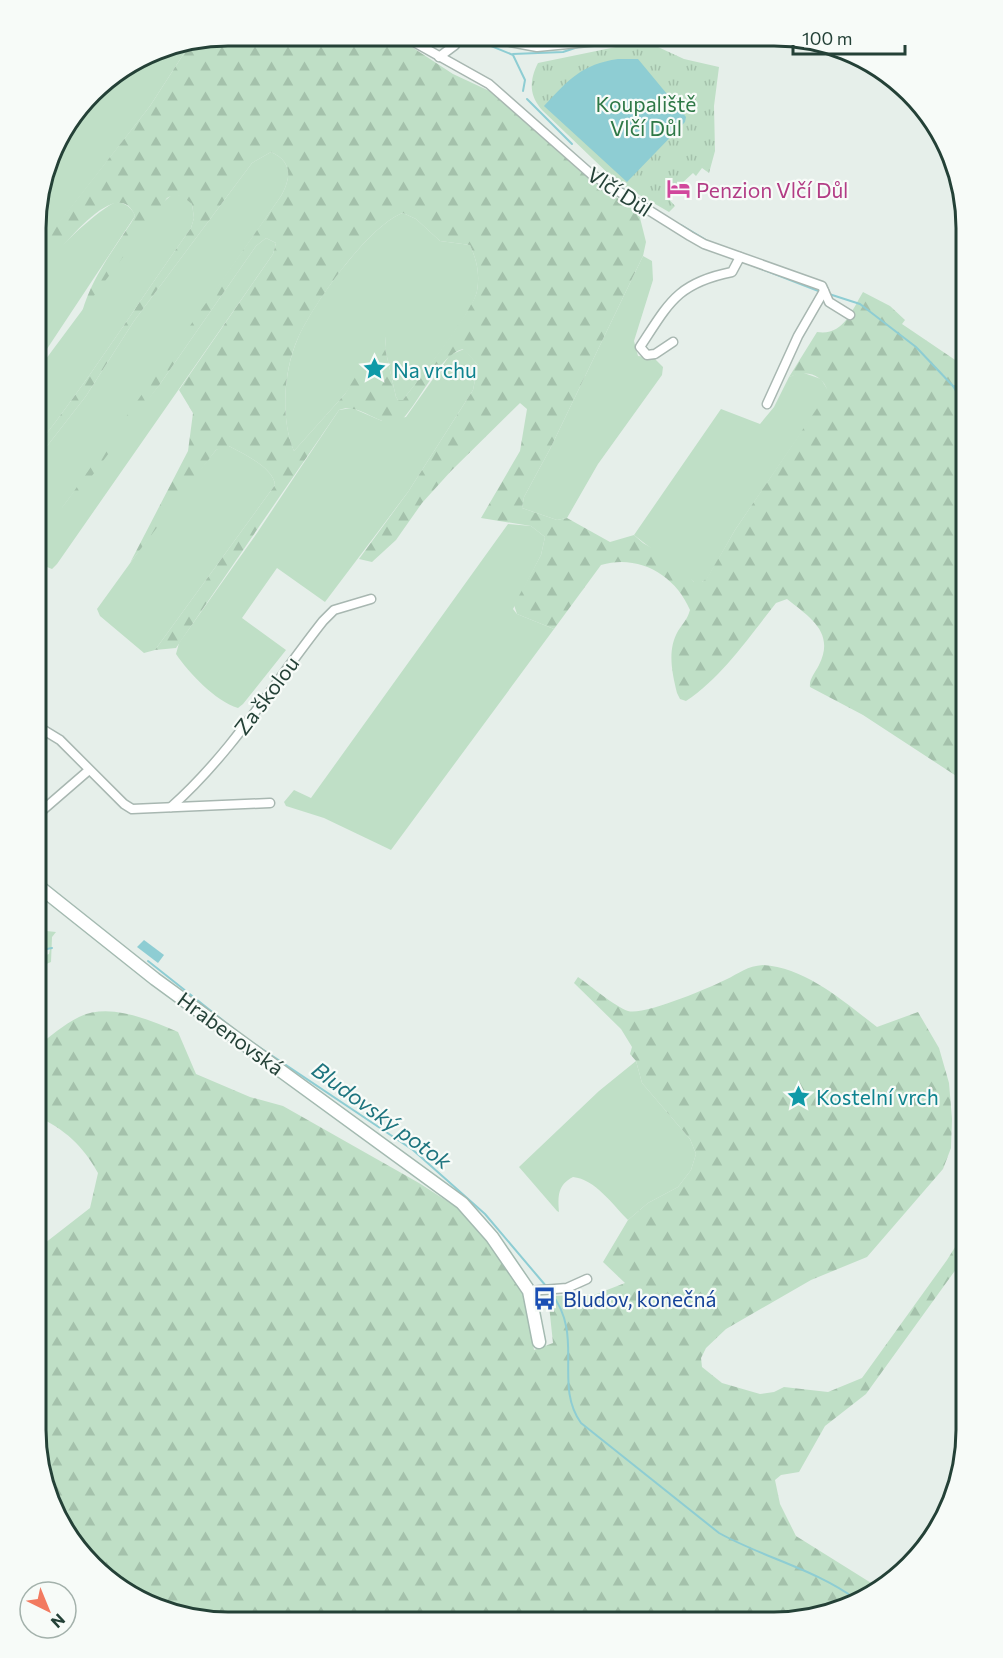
<svg xmlns="http://www.w3.org/2000/svg" width="1003" height="1658" font-family="Commissioner,sans-serif">
<style>
.grass{fill:#bfdfc6}
.forest{fill:url(#forest-firs);fill-rule:evenodd}
.park{fill:url(#park-tufts)}
.water{fill:#8ecdd3}
.lines{fill:none;stroke-linecap:round;stroke-linejoin:round}
.stream{stroke:#8ecdd3;stroke-width:2}
.street-casing{stroke:#a8b7b1;stroke-width:11}
.secondary-casing{stroke:#a4bab1;stroke-width:15}
.street{stroke:#fff;stroke-width:8}
.secondary{stroke:#fff;stroke-width:12}
.labels{text-anchor:middle;dominant-baseline:central;stroke-width:4.5;stroke-linejoin:round;paint-order:stroke}
.park-label{font-size:21px;fill:#2e7846;stroke:#f7fbf8}
.hotel-label{font-size:21px;fill:#b23c85;stroke:#f7fbf8;text-anchor:start}
.street-label{font-size:21px;fill:#244137;stroke:#f7fbf8}
.culture-label{font-size:21px;fill:#0d838f;stroke:#f7fbf8;text-anchor:start}
.transit-label{font-size:21px;fill:#164399;stroke:#f7fbf8;text-anchor:start}
.water-label{font-size:22px;font-style:italic;fill:#1d747e;stroke:#f7fbf8}
.rim{fill:none;stroke:#244137;stroke-width:3}
</style>
<defs>
<pattern id="forest-firs" width="22" height="20" patternUnits="userSpaceOnUse" patternTransform="scale(1.5)"><rect width="22" height="20" fill="#bfdfc6"/><path d="M5 1l3.5 6h-7zM16 11l3.5 6h-7z" fill="#a4c1ab"/></pattern>
<pattern id="park-tufts" width="24" height="20" patternUnits="userSpaceOnUse" patternTransform="scale(1.5)"><rect width="24" height="20" fill="#bfdfc6"/><path d="M3 7l-1-3M5 7V3M7 7l1-3M15 17l-1-3M17 17v-4M19 17l1-3" fill="none" stroke="#a4c1ab"/></pattern>
</defs>
<rect width="100%" height="100%" fill="#e6efea"/>
<g class="grass">
<polygon points="190,44 150,106 49,236 38,241 38,204 56,143 101,84 155,51"/>
<path d="M271,152C293,162 291,178 281,196L96,463L61,509L160,384L256,246L266,238L276,243L273,254L57,564L52,569L47,567L37,557V459L86,396L134,321L252,163Z"/>
<path d="M173,194L183,196L192,204L194,218L191,228C139,301 92,376 37,446V371L162,203Z"/>
<path d="M116,202C125,203 132,207 135,216L37,364C37,338 33,304 38,279C41,262 98,209 116,202Z"/>
<path d="M403,213L416,219L440,241L470,245C477,261 480,274 477,291C473,313 419,379 403,400H398L396,397L385,348L386,336L345,394L294,451C280,419 284,369 298,338C313,304 369,225 403,213Z"/>
<polygon points="643,256 652,261 653,280 634,341 638,356 654,358 663,367 662,375 598,464 567,518 557,520 522,508 524,497 550,449"/>
<path d="M464,349L478,365L473,390L408,492L325,602L277,568L242,618L286,650L243,704L238,708C215,701 189,673 176,654L179,643L257,533L339,410L352,408L382,421L406,417L450,355Z"/>
<polygon points="801,372 821,379 829,392 735,530 707,579 702,582 694,582 634,535 721,409 760,424 774,407 789,377"/>
<path d="M223,446H229C242,453 274,468 275,485L155,650L144,653L100,616L97,609L175,501L216,450Z"/>
<polygon points="508,524 531,526 545,537 541,555 513,609 517,614 554,629 391,850 324,818 286,806 284,802 294,790 311,798"/>
<polygon points="37,930 56,932 52,937 51,962 37,968 37,958 49,954 50,949 37,948"/>
<path d="M636,1061L642,1083L690,1139L696,1154L691,1170L678,1187L648,1203L628,1220C613,1205 595,1179 573,1177C557,1185 558,1197 559,1212L557,1211L519,1167L599,1091Z"/>
</g>
<g class="forest">
<path d="M229,36H395L453,74L496,94L590,178L639,214L646,242L643,256L550,449L524,497L522,508L557,520L567,518L610,542L634,535L643,543L669,558L694,582H702L707,578L735,530L828,392C822,373 806,370 789,377L817,332C843,336 851,312 863,292L890,306L905,320L902,324L967,368V783L863,715L810,687C809,679 815,673 819,665C835,633 811,618 787,599L776,603C749,637 722,677 686,701L680,699L677,693C672,673 667,650 678,631C683,623 687,620 690,610C675,575 639,554 601,565L554,629L517,614L514,605L541,555L545,537L531,526L481,518L520,451L527,409L520,403L451,471L422,503L396,540L372,562L359,559L408,492L473,390L478,365L463,349C439,354 418,406 398,424C378,426 359,402 339,410L176,648L155,650L275,485C274,468 242,453 229,446L216,450L130,563L188,451L193,413L179,390L273,254L276,243L266,238L256,246L160,384L63,515L58,514L281,196C291,178 293,162 271,152L252,163L134,321L86,396L37,459V446C92,376 139,301 191,228L194,218L192,204C183,197 178,192 167,198L82,312C92,278 111,253 131,223L135,216C117,169 51,261 38,277V241L49,235L150,106L190,44ZM403,213L416,219L440,241L470,245C477,261 480,274 477,291C473,311 418,380 403,400H398L396,397L385,348L386,336L381,334L345,394L294,451C280,419 284,368 298,338C314,303 369,225 403,213Z"/>
<path d="M763,965C807,968 844,1002 877,1027L918,1012L939,1048L949,1083L952,1119L951,1148L943,1169L867,1257L811,1280L726,1329L706,1348L701,1358L702,1367L722,1383L760,1394L774,1392L784,1387L828,1392L862,1378L947,1260L967,1228V1254L866,1394L825,1426L799,1472L781,1475L775,1480L780,1504L796,1536L876,1586L848,1607L775,1622L204,1620L111,1582L51,1503L36,1429V1250L90,1208L98,1173C83,1146 65,1129 36,1116L37,1046C50,1037 64,1024 79,1017C110,1002 149,1020 178,1032L196,1074L250,1097L283,1106L419,1183L464,1212L510,1270L525,1294L534,1350L553,1343L548,1296L594,1295L625,1283L603,1262L628,1220L648,1203L678,1187L691,1170L696,1154L690,1139L642,1083L636,1061L630,1054L632,1047L621,1029L574,983L578,977C591,986 614,1006 628,1011C643,1016 709,988 725,980C740,973 747,966 763,965Z"/>
</g>
<path class="park" d="M645,41L684,59L719,67L714,106L715,151L709,173L702,168L696,176L693,173L667,197L675,206L669,212L617,182L543,111C529,96 529,81 538,63Z"/>
<g class="water">
<path d="M618,59H638L686,117L685,122L627,182L544,106C568,80 582,64 618,59Z"/>
<polygon points="144,940 164,955 158,963 137,947"/>
</g>
<g class="lines">
<g class="stream">
<polyline points="469,37 513,55 525,80 523,91"/>
<polyline points="513,54 563,52 578,47"/>
<polyline points="527,99 572,144"/>
<polyline points="681,225 706,240"/>
<polyline points="741,261 821,292"/>
<polyline points="829,294 860,304 916,347 953,386 967,409"/>
<polyline points="953,386 967,387"/>
<polyline points="37,951 52,948"/>
<polyline points="148,961 235,1030"/>
<polyline points="250,1041 413,1150 485,1214 546,1286"/>
<path d="M551,1293C585,1336 553,1384 581,1423L719,1533C764,1558 815,1569 857,1600"/>
</g>
<defs>
<g id="street">
<polyline points="405,37 489,84 591,174 690,236 704,244 822,286 829,302 850,315"/>
<polyline points="483,37 537,47 640,37"/>
<polyline points="439,57 455,45 453,37"/>
<path d="M673,342L655,354L647,355L640,347C669,303 677,283 732,272L740,257"/>
<polyline points="767,404 798,336 824,291"/>
<polyline points="37,726 60,740 124,804 132,809 270,803"/>
<path d="M171,807C231,754 274,683 323,621L334,610L371,599"/>
<polyline points="37,815 89,770"/>
<polyline points="529,1291 567,1288 587,1279"/>
</g>
<polyline id="secondary" points="37,885 155,979 462,1203 492,1237 529,1291 539,1342"/>
</defs>
<use href="#street" class="street-casing"/>
<use href="#secondary" class="secondary-casing"/>
<use href="#street" class="street"/>
<use href="#secondary" class="secondary"/>
</g>
<defs>
<symbol id="hotel-bare" viewBox="-9 -9 18 18"><path d="M-6-4.5h1.5V1H6V5H4.5V3h-9V5H-6ZM-4 0a1.8 1.8 0 1 1 3.6 0ZM.5 0V-2.5h3Q6-2.5 6 0Z" fill="#d1479c" stroke="#f7fbf8" stroke-width="2.5" paint-order="stroke"/></symbol>
<symbol id="sight-bare" viewBox="-9 -9 18 18"><path d="M0-6L1.8-2.2L6-1.7L2.9 1.2L3.7 5.4L0 3.3L-3.7 5.4L-2.9 1.2L-6-1.7L-1.8-2.2Z" fill="#0f9aa8" stroke="#f7fbf8" stroke-width="2.5" paint-order="stroke"/></symbol>
<symbol id="bus-bare" viewBox="-9 -9 18 18"><path d="M-5-6H5V4H4V6H2V4H-2V6H-4V4H-5ZM-3.5-4V0h7V-4ZM-3.5 1.2v1.5H-2V1.2ZM2 1.2v1.5H3.5V1.2Z" fill="#1a4fb4" stroke="#f7fbf8" stroke-width="2.5" paint-order="stroke"/></symbol>
</defs>
<g fill-rule="evenodd">
<use href="#hotel-bare" x="662" y="172" width="33" height="33"/>
<use href="#sight-bare" x="358" y="352" width="33" height="33"/>
<use href="#sight-bare" x="782" y="1080" width="33" height="33"/>
<use href="#bus-bare" x="528" y="1282" width="33" height="33"/>
</g>
<g class="labels">
<g class="park-label">
<text x="646" y="103">Koupaliště<tspan x="646" dy="24">Vlčí Důl</tspan></text>
</g>
<g class="hotel-label">
<text x="696" y="189">Penzion Vlčí Důl</text>
</g>
<g class="street-label">
<text transform="translate(620 191) rotate(33)">Vlčí Důl</text>
<text transform="translate(266 695) rotate(-53)">Za školou</text>
<text transform="translate(231 1033) rotate(36)">Hrabenovská</text>
</g>
<g class="culture-label">
<text x="393" y="369">Na vrchu</text>
<text x="816" y="1096">Kostelní vrch</text>
</g>
<g class="transit-label">
<text x="563" y="1298">Bludov, konečná</text>
</g>
<g class="water-label">
<text transform="translate(382 1115) rotate(36)">Bludovský potok</text>
</g>
</g>
<path d="M0 0H1003V1658H0ZM228 46H774A182 182 0 0 1 956 228V1430A182 182 0 0 1 774 1612H228A182 182 0 0 1 46 1430V228A182 182 0 0 1 228 46Z" fill="#f7fbf8" fill-rule="evenodd"/>
<path class="rim" d="M228 46H774A182 182 0 0 1 956 228V1430A182 182 0 0 1 774 1612H228A182 182 0 0 1 46 1430V228A182 182 0 0 1 228 46Z"/>
<g transform="translate(48 1610) rotate(137)"><circle r="28" fill="#f7fbf8" stroke="#a3b1ab" stroke-width="1.5"/>
<path d="M0-4.5L10 22L0 15L-10 22Z" fill="#f27a60"/>
<text y="-9" font-size="16" font-weight="bold" text-anchor="middle" fill="#244137">N</text>
</g>
<path d="M793 45v9h112v-9" fill="none" stroke="#244137" stroke-width="3"/>
<text x="802" y="45" font-size="18" fill="#244137" stroke="#f7fbf8" stroke-width="4.5" paint-order="stroke">100 m</text>
</svg>
